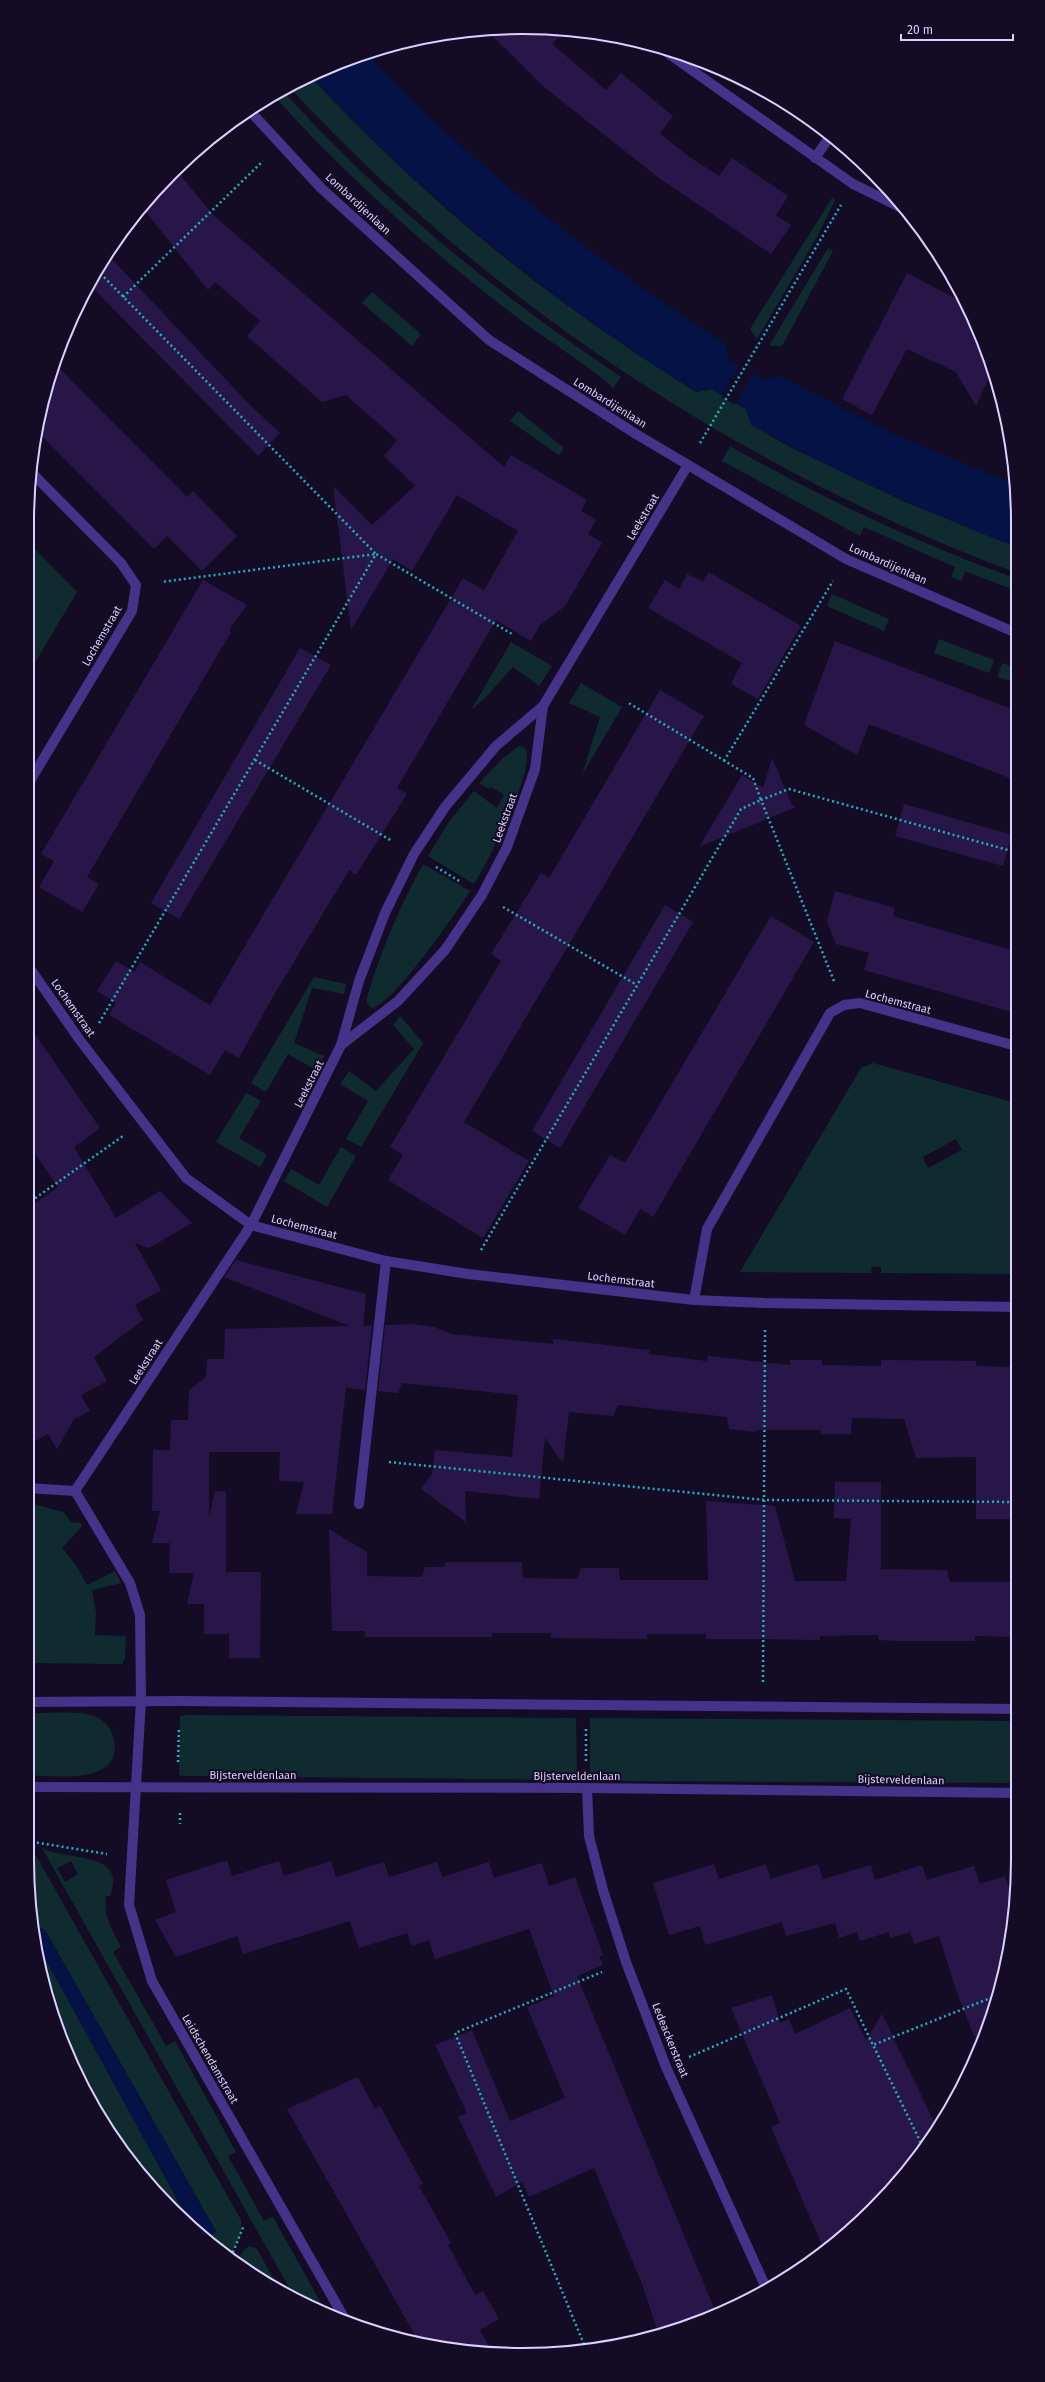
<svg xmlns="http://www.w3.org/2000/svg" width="1045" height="2382" font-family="'Fira Sans',sans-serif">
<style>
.green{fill:#0f2b30;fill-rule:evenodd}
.water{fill:#051245}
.pier{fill:#140c25}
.building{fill:#281648}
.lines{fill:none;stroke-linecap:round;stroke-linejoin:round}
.path{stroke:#23b0c0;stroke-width:2.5;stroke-dasharray:2 3;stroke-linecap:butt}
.minor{stroke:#438;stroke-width:10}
.labels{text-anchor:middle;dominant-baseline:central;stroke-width:4;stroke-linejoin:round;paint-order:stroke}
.street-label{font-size:11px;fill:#ddd0ff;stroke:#140c25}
.rim{fill:none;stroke:#ddd0ff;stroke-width:2}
</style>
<rect width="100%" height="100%" fill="#140c25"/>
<g class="green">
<path d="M310,76C388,160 474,238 567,305C609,336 652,364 696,392L712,389L746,409L772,437L790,447L903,501L1014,546V572C739,468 490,304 289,87Z"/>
<path d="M283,91C382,201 499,295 621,377L613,388C611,382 538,333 526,324C436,257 347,177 274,96Z"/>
<polygon points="832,198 835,200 817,237 757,339 750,329"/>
<polygon points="828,248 833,251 782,346 769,346"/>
<polygon points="372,292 421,334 412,346 362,303"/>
<polygon points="518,411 564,448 559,455 510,421"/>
<path d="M730,446C821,498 916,542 1014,578V590L965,571L961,581L951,577L955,567L864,527L860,536L722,461Z"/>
<polygon points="27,541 77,592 27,676"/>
<polygon points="832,594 889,619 884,631 827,606"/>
<polygon points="939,639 994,660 989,673 934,653"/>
<polygon points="511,642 552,666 539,686 513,667 486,697 471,710"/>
<polygon points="1002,663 1014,667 1014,682 997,677"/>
<polygon points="581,683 622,707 582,775 600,717 569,703"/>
<path d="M519,746L525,748C538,765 486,866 474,884L428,856L448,823L474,791L497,808L504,795L491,787L489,789L479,783L502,759Z"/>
<path d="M423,864L470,891C458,910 390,1009 371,1008L366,1001C380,952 399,908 423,864Z"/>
<polygon points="314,977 346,984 344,994 312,988 294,1043 324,1056 316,1070 288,1054 266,1092 251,1083"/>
<polygon points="400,1016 423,1043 361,1147 346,1139 368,1101 340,1084 349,1071 376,1091 414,1049 393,1025"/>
<path d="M873,1063L1012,1102L1016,1106V1274L881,1273V1267L872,1266L871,1273L740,1272L861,1068ZM956,1139L962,1150L928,1168L923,1157Z"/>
<polygon points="246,1093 261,1101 239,1138 267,1155 260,1167 216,1142"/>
<polygon points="341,1147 356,1156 327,1207 284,1181 291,1169 319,1185"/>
<polygon points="33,1504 63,1512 72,1523 78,1522 83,1525 62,1548 76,1565 87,1585 115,1571 121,1583 92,1590 96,1613 95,1635 126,1636 125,1658 122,1664 27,1663 27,1535 32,1535"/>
<path d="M27,1713C45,1714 77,1710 94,1716C105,1720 112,1729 114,1740C123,1786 53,1776 27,1775Z"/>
<polygon points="185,1715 576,1718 577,1780 183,1776 179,1775 180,1716"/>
<polygon points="590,1718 1018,1721 1018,1783 590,1781"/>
<path d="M42,1848C60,1859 114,1853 113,1881C113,1886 111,1892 110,1896H106C103,1916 112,1930 121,1947L113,1952L166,2046L175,2041L236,2152L228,2156L264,2221L273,2217L326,2312L295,2298ZM71,1861L78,1874L65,1882L57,1868Z"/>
<polygon points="27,1850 33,1851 38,1859 241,2220 241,2236 229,2256 204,2238 216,2231 45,1930 34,1931"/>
<polygon points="35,1938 195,2232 150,2186 94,2107 53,2019 36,1956"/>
<polygon points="250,2246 257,2249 281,2292 237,2261 244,2250"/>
</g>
<g class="water">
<path d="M367,54C472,167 597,261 726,344L729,360L763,380L779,376L891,433L1014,484V546C923,511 833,470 751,425L746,409L712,389L696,392C554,303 424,198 310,76Z"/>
<polygon points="38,1927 45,1930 216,2231 210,2238 204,2238 195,2232 36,1942 34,1931"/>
</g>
<polygon class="pier" points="740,364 754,372 735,405 721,397"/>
<g class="building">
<polygon points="490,28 564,30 552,44 606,90 621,73 673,116 660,134 691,158 719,176 732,158 788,196 776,215 791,225 771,254 659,178 544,87 485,29"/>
<polygon points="177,171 213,215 504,467 511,455 587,500 581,511 596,520 588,534 602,543 565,606 540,625 531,641 496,620 397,788 407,794 356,875 349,870 268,1005 239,1058 225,1050 210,1075 109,1015 116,1003 97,991 116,961 135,972 140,962 210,1005 463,578 484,590 518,531 457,495 412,571 393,559 351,630 333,486 372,525 415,486 384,456 397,440 346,395 322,402 247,336 260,321 215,282 208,290 142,207 150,196"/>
<polygon points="108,255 250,405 280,433 258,456 89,284"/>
<polygon points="907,273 968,305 992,370 976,406 956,372 907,349 872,415 842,399"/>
<polygon points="54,363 187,497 193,491 237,536 202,571 167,536 154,549 36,430"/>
<polygon points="709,572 801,626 758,699 731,684 742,663 648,608 665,580 679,589 687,574 703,582"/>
<polygon points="203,580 247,605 229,630 231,632 87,877 99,884 82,912 39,887 54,861 41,854"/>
<polygon points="835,641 1014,710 1015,780 869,724 857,755 804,725"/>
<polygon points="300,648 331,665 179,919 151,903"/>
<polygon points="660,690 704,716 464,1122 529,1161 483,1238 388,1180 403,1155 390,1147 501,961 491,954 541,873 549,878"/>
<polygon points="772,758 792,805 796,807 699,847 742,775 763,788"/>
<polygon points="904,804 1012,835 1003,866 895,836"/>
<polygon points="835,891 895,908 893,916 1015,951 1015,1013 864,970 869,953 836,944 827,921"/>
<polygon points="665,905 693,922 560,1148 532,1131"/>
<polygon points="771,916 814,942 653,1217 640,1209 625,1235 578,1208 610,1155 625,1163"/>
<polygon points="27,1023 100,1128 74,1147 116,1218 160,1191 192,1223 149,1248 135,1243 161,1290 135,1305 143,1320 94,1357 107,1381 81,1395 90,1411 74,1419 57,1449 48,1434 27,1446 27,1209 58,1187 27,1142"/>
<polygon points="236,1260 366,1294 363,1326 372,1325 365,1390 346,1388 332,1514 296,1514 304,1482 279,1481 280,1452 209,1452 209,1517 215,1491 226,1492 226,1572 261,1572 260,1658 229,1658 229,1634 204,1634 204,1604 187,1604 194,1573 169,1573 170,1543 152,1543 160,1511 152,1511 153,1450 170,1450 171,1420 188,1420 189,1390 206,1377 207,1359 224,1359 225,1329 350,1326 224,1277"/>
<polygon points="412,1324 434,1327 452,1334 553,1344 553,1339 598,1344 649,1350 649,1354 707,1361 708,1356 790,1365 790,1360 822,1360 822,1365 881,1366 881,1360 976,1361 976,1366 1016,1367 1017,1519 976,1519 976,1457 916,1458 904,1419 852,1418 851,1434 821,1434 821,1430 756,1430 756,1432 729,1429 727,1417 618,1405 613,1416 569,1412 563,1463 545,1438 539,1499 465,1491 466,1522 421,1489 432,1474 435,1450 512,1457 518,1395 402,1383 398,1393 378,1391 385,1325"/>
<polygon points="835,1482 881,1482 881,1569 947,1570 950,1582 1017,1582 1017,1637 975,1636 975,1641 897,1641 879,1640 878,1635 820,1636 820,1640 759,1639 706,1639 706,1634 647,1634 647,1639 551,1638 551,1633 492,1633 492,1637 365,1637 365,1631 332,1631 329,1529 367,1552 367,1576 422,1577 425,1567 445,1567 445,1562 522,1562 523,1578 577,1579 581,1568 619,1568 620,1580 708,1580 706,1501 775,1506 795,1581 846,1581 851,1519 834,1518"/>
<polygon points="227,1860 232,1876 279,1861 284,1876 331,1861 336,1877 384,1862 389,1877 437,1862 442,1877 489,1862 494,1878 542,1863 549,1886 575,1877 603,1955 599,1956 603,1965 577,1976 716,2313 682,2329 659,2335 642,2284 594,2168 529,2197 522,2182 496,2197 458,2117 467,2113 435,2045 472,2030 510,2121 565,2098 527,2007 554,1996 529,1929 435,1959 429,1940 412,1946 407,1933 359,1948 350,1921 243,1954 237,1936 176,1957 155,1920 176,1912 166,1880"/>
<polygon points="714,1864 719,1879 766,1864 771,1879 818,1864 823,1879 871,1865 875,1880 922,1865 927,1880 974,1866 980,1884 1005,1876 1014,1904 1009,1956 992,2019 979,2048 957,1993 939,1936 914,1944 910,1932 890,1938 889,1932 860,1941 857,1932 839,1938 835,1923 786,1936 782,1922 705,1945 700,1926 669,1935 653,1883"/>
<polygon points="772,1995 780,2023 789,2019 795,2034 850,2008 866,2040 882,2014 937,2128 895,2186 849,2232 824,2250 771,2127 780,2123 731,2008"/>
<polygon points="358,2077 375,2109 380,2106 423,2184 419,2186 451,2243 448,2245 475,2295 483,2291 499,2319 480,2330 492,2352 420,2344 287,2109"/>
</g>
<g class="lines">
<g class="path">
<polyline points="97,270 376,554 161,582"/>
<polyline points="123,297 263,161"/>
<polyline points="700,443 841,205"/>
<polyline points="255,760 392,841"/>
<polyline points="724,761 833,581"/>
<polyline points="436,867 461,882"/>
<polyline points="503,907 637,985"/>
<polyline points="834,981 761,800 789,789 1015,852"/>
<polyline points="99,1023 376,554 512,634"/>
<polyline points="27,1204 123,1136"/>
<polyline points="481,1250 741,809 761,800 753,778 627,702"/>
<polyline points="389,1462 764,1500 1017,1502"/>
<polyline points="763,1682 765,1329"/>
<polyline points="586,1729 586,1762"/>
<polyline points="178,1762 179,1727"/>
<polyline points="180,1813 180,1824"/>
<polyline points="27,1841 107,1854"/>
<polyline points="689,2057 846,1989 873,2045"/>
<polyline points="923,2147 873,2045 998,1995"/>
<polyline points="231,2257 244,2225"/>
<polyline points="586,2349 455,2033 602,1972"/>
</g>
<g class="minor">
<polyline points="662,49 853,184 904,209"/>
<polyline points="250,111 321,188 489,340 636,434 846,559 1014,632"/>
<polyline points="815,158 829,138"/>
<polyline points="27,786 132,611 136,585 121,563 32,473"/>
<polyline points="27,964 79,1039 186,1178 251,1225 386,1261 468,1274 694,1300 765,1303 1016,1307"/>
<polyline points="341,1045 398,1001 445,950 482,895 507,847 535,769 543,706"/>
<polyline points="694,1300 707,1229 830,1013 844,1005 860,1003 1016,1046"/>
<polyline points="27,1488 75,1491"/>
<polyline points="359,1504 386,1261"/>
<polyline points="27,1702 179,1701 1018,1709"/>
<polyline points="27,1787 587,1788 1018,1793"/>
<polyline points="587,1788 589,1836 603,1890 626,1962 666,2067 767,2290"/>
<polyline points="346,2321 152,1981 129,1905 141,1700 140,1615 130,1583 75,1491 251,1225 341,1045 359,981 385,913 414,854 445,807 496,746 543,706 688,465"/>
</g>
</g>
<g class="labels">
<g class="street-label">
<text transform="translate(358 204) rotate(43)">Lombardijenlaan</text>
<text transform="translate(610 403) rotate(32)">Lombardijenlaan</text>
<text transform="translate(643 517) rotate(-59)">Leekstraat</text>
<text transform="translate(888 564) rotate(24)">Lombardijenlaan</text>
<text transform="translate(102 636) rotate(-60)">Lochemstraat</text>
<text transform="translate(505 818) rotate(-70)">Leekstraat</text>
<text transform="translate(898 1002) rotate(15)">Lochemstraat</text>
<text transform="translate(73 1008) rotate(55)">Lochemstraat</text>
<text transform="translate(309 1084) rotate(-63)">Leekstraat</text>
<text transform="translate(304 1227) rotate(15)">Lochemstraat</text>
<text transform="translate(621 1280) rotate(7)">Lochemstraat</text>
<text transform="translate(146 1362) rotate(-57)">Leekstraat</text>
<text x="253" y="1775">Bijsterveldenlaan</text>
<text x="577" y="1776">Bijsterveldenlaan</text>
<text transform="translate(901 1780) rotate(1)">Bijsterveldenlaan</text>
<text transform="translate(670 2040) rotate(68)">Ledeackerstraat</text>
<text transform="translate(210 2059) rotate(60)">Leidschendamstraat</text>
</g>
</g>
<path d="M0 0H1045V2382H0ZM522 34H523A488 488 0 0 1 1011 522V1860A488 488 0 0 1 523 2348H522A488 488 0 0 1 34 1860V522A488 488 0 0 1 522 34Z" fill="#140c25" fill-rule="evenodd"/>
<path class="rim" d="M522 34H523A488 488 0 0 1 1011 522V1860A488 488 0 0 1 523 2348H522A488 488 0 0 1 34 1860V522A488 488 0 0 1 522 34Z"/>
<path d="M901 34v6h112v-6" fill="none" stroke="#ddd0ff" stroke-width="2"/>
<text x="907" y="34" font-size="12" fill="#ddd0ff" stroke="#140c25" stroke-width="3" paint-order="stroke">20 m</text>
</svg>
